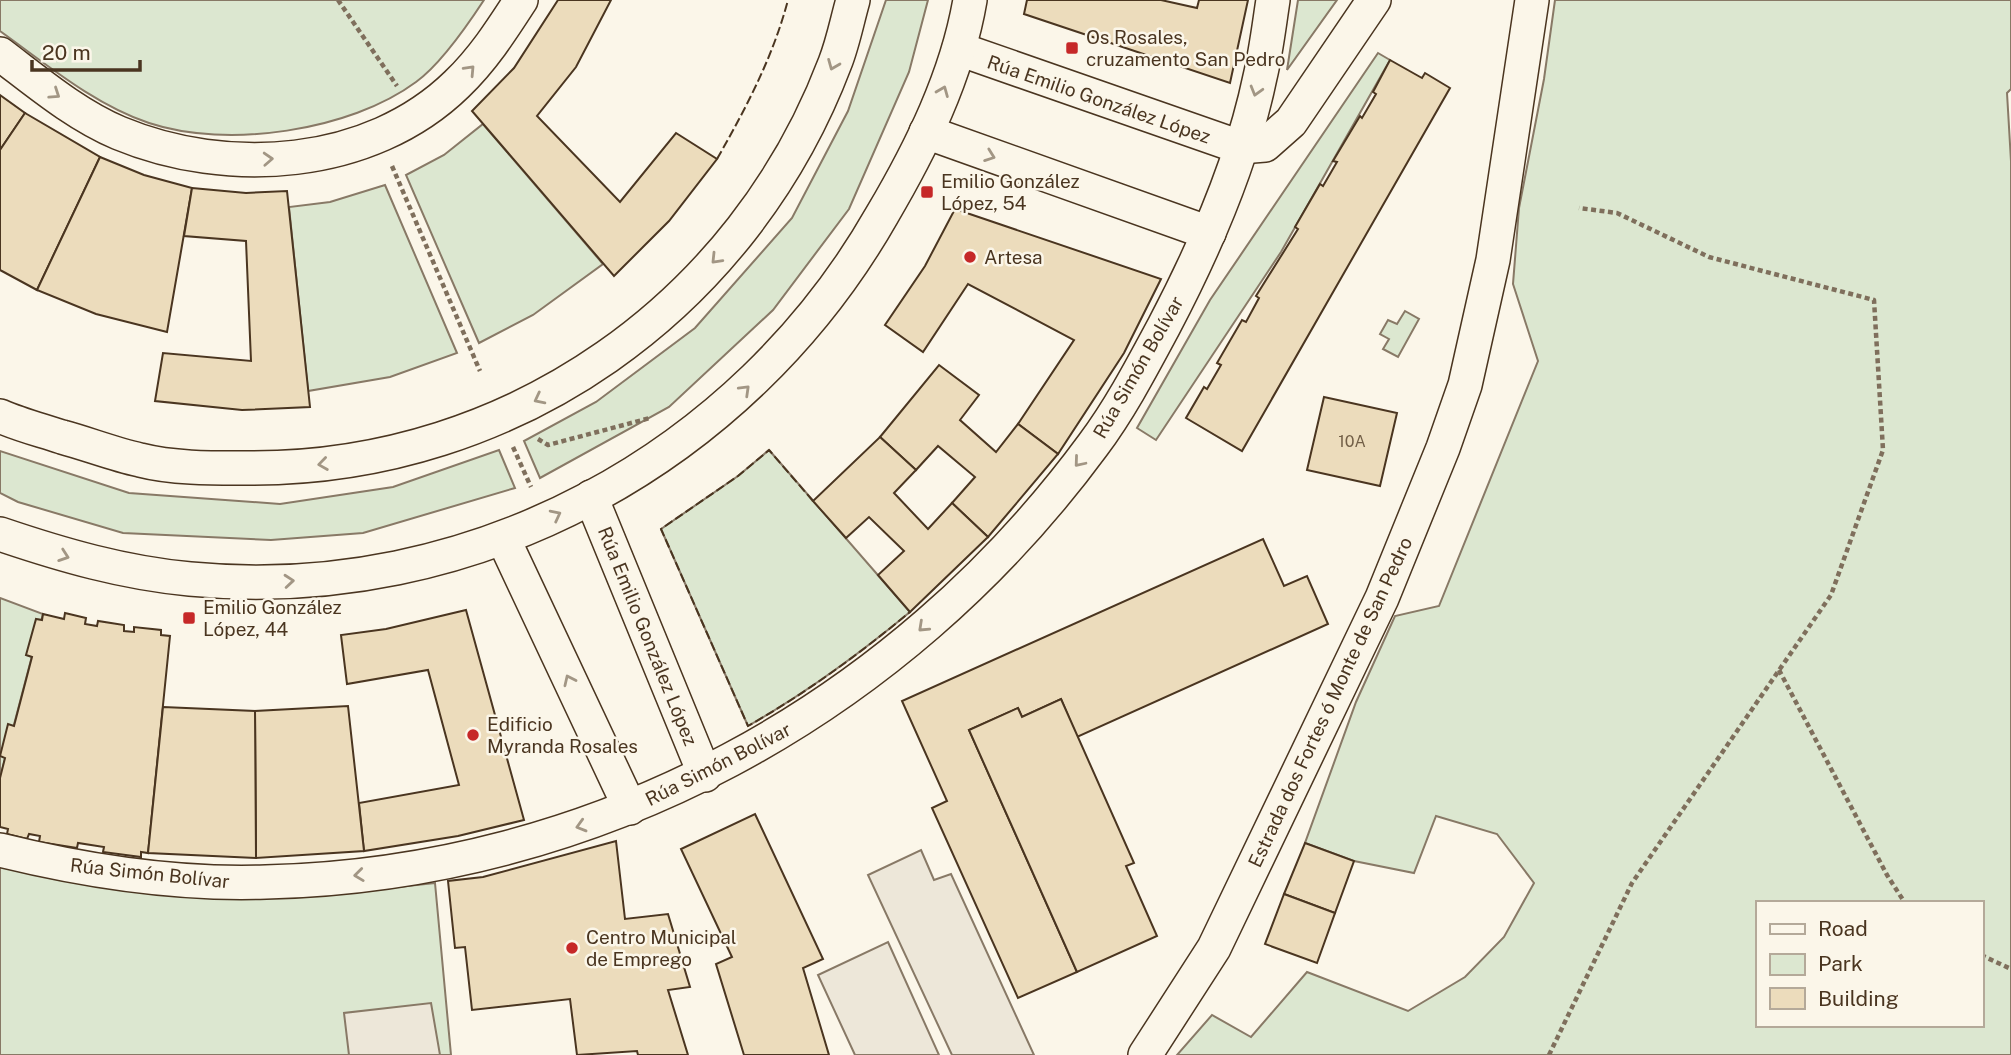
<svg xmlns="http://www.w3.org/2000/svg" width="2011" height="1055" font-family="'Public Sans',sans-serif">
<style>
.green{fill:#dce7d0;stroke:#887966;stroke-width:2;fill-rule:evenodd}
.parking{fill:#ede7d9;stroke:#887966;stroke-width:2}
.building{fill:#ecdcbc;stroke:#4a3520;stroke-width:2}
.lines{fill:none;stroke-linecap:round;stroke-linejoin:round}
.minor-casing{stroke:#4a3520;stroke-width:36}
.path{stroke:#7f6f5c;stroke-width:4.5;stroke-dasharray:5 3.5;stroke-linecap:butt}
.minor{stroke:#fbf6e9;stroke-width:33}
.fence{stroke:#4a3520;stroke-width:2;stroke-dasharray:9 3.5;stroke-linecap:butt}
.oneway{stroke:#a29684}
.poi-dot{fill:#c62828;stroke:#fbf6e9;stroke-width:2.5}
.labels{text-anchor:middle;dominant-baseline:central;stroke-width:5;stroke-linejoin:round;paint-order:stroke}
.number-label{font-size:16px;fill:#725f47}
.poi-label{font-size:19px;fill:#4a3520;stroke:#fbf6e9;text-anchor:start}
.street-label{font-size:19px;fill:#4a3520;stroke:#fbf6e9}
</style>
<rect width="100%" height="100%" fill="#fbf6e9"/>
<g class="green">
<path d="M0,0H484C467,26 441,64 416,82C350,131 227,149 149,123C95,105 46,64 0,31Z"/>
<polygon points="886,0 928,0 909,72 849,209 773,310 669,407 540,478 524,441 596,402 695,328 792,218 848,111"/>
<polygon points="1298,0 1337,0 1287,70"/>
<path d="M1555,0H2011V89L2007,93L2011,161V1055H1177L1212,1015L1251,1037L1307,972L1408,1011L1465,977L1504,937L1534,883L1497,834L1436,816L1414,873L1354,861L1305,843L1356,702L1395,616L1439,606L1538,361L1513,284L1519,208L1544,79ZM1757,903H1981V1025H1757Z"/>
<polygon points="1378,53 1390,60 1281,252 1156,440 1137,428 1210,300"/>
<polygon points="483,124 603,264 533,315 479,343 406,175 444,155"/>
<polygon points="385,185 457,353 390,377 308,391 289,207 330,202"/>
<polygon points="1405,311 1419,319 1398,357 1383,349 1389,339 1380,334 1388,320 1397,324"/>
<polygon points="499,450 515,488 363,533 271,540 123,533 18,502 0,493 0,451 129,493 280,504 393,487"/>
<path d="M769,450L910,612C858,655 806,693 748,726L661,529L738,476Z"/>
<polygon points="0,598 43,614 0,778"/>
<polygon points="0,863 136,886 333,894 435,883 451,1055 0,1055"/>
</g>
<g class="parking">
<polygon points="921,850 934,880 951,874 1034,1055 952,1055 868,875"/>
<polygon points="888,942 939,1055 855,1055 818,975"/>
<polygon points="431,1003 440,1055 349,1055 344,1013"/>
</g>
<g class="building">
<polygon points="558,0 611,0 576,67 537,116 620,202 676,133 717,159 669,221 614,276 472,111 514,68"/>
<polygon points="1027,0 1161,0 1197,8 1199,0 1248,0 1230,83 1024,14"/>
<polygon points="1390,60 1422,78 1425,73 1450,88 1242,451 1186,418 1204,387 1207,389 1221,365 1217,363 1242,320 1246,322 1259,298 1256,296 1298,229 1295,227 1320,184 1323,186 1337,162 1333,161 1360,116 1362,118 1376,94 1373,92"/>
<polygon points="0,95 25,113 0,150"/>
<polygon points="25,113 100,157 37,290 0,270 0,150"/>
<polygon points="100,157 144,175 192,188 167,332 96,314 37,290"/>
<polygon points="192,188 246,193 287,191 310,407 242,410 155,401 163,353 251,361 246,241 184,236"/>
<polygon points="955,209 1161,279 1124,353 1058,454 1018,424 1074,340 968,284 923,352 885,325 925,266"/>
<polygon points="939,365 979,395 960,420 996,452 1018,424 1058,454 988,537 952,503 975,477 938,446 916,470 880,437"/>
<polygon points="1324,397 1397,413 1380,486 1307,470"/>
<polygon points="880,437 916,470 894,493 928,529 952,503 988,537 910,612 878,575 904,551 869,517 846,538 813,501"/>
<polygon points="1263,539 1284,586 1307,576 1328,624 1077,737 1061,699 1022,717 1018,708 969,730 1077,972 1018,998 932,808 947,801 902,701"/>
<polygon points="466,610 524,820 458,836 364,851 359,803 459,785 428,670 347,684 341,635 386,629"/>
<polygon points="65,613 86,618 85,624 97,626 98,621 124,625 124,631 134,632 134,627 161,630 161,635 170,636 148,853 141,852 141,857 103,852 104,847 78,843 77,848 39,842 40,836 29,834 27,839 7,834 8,829 0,827 0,778 5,758 0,756 8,724 14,726 32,657 26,655 36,619 42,620 43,614 64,619"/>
<polygon points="1061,699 1134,863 1126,866 1157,936 1077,972 969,730 1018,708 1022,717"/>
<polygon points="348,706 364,851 256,858 255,711"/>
<polygon points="163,707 255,711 256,858 148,853"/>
<polygon points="755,814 823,959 803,968 829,1055 744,1055 716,964 732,957 681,849"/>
<polygon points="616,841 625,919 668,914 690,987 668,990 688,1055 638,1055 637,1051 577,1055 570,999 472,1010 465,947 455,948 448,881 483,877"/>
<polygon points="1305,843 1354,861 1335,913 1284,894"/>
<polygon points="1284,894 1335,913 1317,963 1265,944"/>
</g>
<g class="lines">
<defs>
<g id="minor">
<polyline points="959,49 1240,147 1265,145 1291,122 1374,0"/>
<path d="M0,54C37,82 76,115 119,133C227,178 370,169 457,84C483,59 501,31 521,0"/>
<polyline points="926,132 1209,233"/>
<path d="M0,416C20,425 41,430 62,437C88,444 113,454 140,460C175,469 217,468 253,468C513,468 743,306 835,63C843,43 847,21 853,0"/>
<polyline points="591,497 705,775"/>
<path d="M0,534C62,555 124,573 190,579C471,606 743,459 882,215C921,149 957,76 970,0"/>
<polyline points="503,538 630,808"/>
<path d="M0,850C85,871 178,885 266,882C596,874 898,710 1093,445C1120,409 1142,367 1164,326C1205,248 1242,164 1260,77C1266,52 1269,26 1273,0"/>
<polyline points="1145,1055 1214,948 1382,598 1443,448 1465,385 1493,260 1532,0"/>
</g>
</defs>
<use href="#minor" class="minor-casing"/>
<g class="path">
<polyline points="338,0 397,86"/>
<polyline points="392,166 480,371"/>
<polyline points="538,439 548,445 650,418"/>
<polyline points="513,447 531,487"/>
<polyline points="1779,670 1887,875 1905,903"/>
<polyline points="1981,955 2011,969"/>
<polyline points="1549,1055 1632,883 1831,595 1883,450 1874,300 1709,257 1617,213 1579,208"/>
</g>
<use href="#minor" class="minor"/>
<g class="fence">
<path d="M717,159C746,108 773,57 788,0"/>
<path d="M813,501L769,450L738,476L661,529L748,726C806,693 858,655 910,612"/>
</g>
</g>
<defs><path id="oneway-chevron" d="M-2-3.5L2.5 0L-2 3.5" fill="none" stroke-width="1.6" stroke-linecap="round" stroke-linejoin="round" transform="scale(1.75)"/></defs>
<g class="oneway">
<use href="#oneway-chevron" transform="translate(833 65) rotate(112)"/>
<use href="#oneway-chevron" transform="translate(470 70) rotate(-47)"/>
<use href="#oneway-chevron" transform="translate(943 91) rotate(-68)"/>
<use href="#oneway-chevron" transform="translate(1256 91) rotate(106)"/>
<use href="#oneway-chevron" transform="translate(55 94) rotate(34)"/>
<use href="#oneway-chevron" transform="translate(990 156) rotate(20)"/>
<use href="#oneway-chevron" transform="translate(268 159) rotate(-3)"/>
<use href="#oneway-chevron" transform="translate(716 259) rotate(134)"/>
<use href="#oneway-chevron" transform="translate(745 390) rotate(-44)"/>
<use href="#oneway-chevron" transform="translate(539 399) rotate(153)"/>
<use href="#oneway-chevron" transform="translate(1079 462) rotate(130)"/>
<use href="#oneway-chevron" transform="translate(323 464) rotate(172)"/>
<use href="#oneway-chevron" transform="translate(556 515) rotate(-27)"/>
<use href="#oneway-chevron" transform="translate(64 556) rotate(19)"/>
<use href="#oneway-chevron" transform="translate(289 581) rotate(-5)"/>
<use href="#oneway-chevron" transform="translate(923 627) rotate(137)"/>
<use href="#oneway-chevron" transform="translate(569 680) rotate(-115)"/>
<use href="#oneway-chevron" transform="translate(581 826) rotate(164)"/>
<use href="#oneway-chevron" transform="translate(359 875) rotate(173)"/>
</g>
<g class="poi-dot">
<rect x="1065" y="41" width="14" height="14" rx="3.5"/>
<rect x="920" y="185" width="14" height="14" rx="3.5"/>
<circle cx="970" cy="257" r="7"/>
<rect x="182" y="611" width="14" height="14" rx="3.5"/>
<circle cx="473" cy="735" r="7"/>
<circle cx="572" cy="948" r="7"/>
</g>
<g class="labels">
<g class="number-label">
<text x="1352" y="441">10A</text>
</g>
<g class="poi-label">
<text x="1086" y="37">Os Rosales,<tspan x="1086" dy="22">cruzamento San Pedro</tspan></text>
<text x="941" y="181">Emilio González<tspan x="941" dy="22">López, 54</tspan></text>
<text x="984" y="257">Artesa</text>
<text x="203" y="607">Emilio González<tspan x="203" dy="22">López, 44</tspan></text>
<text x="487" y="724">Edificio<tspan x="487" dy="22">Myranda Rosales</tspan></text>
<text x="586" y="937">Centro Municipal<tspan x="586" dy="22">de Emprego</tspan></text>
</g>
<g class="street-label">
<text transform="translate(1099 99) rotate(19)">Rúa Emilio González López</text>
<text transform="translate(1138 367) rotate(-60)">Rúa Simón Bolívar</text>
<text transform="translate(648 636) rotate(68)">Rúa Emilio González López</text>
<text transform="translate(1330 702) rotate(-65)">Estrada dos Fortes ó Monte de San Pedro</text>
<text transform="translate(718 764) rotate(-27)">Rúa Simón Bolívar</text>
<text transform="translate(150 873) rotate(6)">Rúa Simón Bolívar</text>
</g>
</g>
<rect x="1756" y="901" width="228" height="126" fill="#fbf6e9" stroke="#b4a999" stroke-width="2"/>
<rect x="1770" y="924" width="35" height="10" fill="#fbf6e9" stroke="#b4a999" stroke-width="2"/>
<text x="1818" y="936" font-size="21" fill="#4a3520">Road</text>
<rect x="1770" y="954" width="35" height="21" fill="#dce7d0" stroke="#b4a999" stroke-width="2"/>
<text x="1818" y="971" font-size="21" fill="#4a3520">Park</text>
<rect x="1770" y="988" width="35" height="21" fill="#ecdcbc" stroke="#b4a999" stroke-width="2"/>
<text x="1818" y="1006" font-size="21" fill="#4a3520">Building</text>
<path d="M32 60v10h108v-10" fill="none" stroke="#4a3520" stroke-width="3.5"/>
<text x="42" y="60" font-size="21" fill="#4a3520" stroke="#fbf6e9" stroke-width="5" paint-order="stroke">20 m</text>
</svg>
